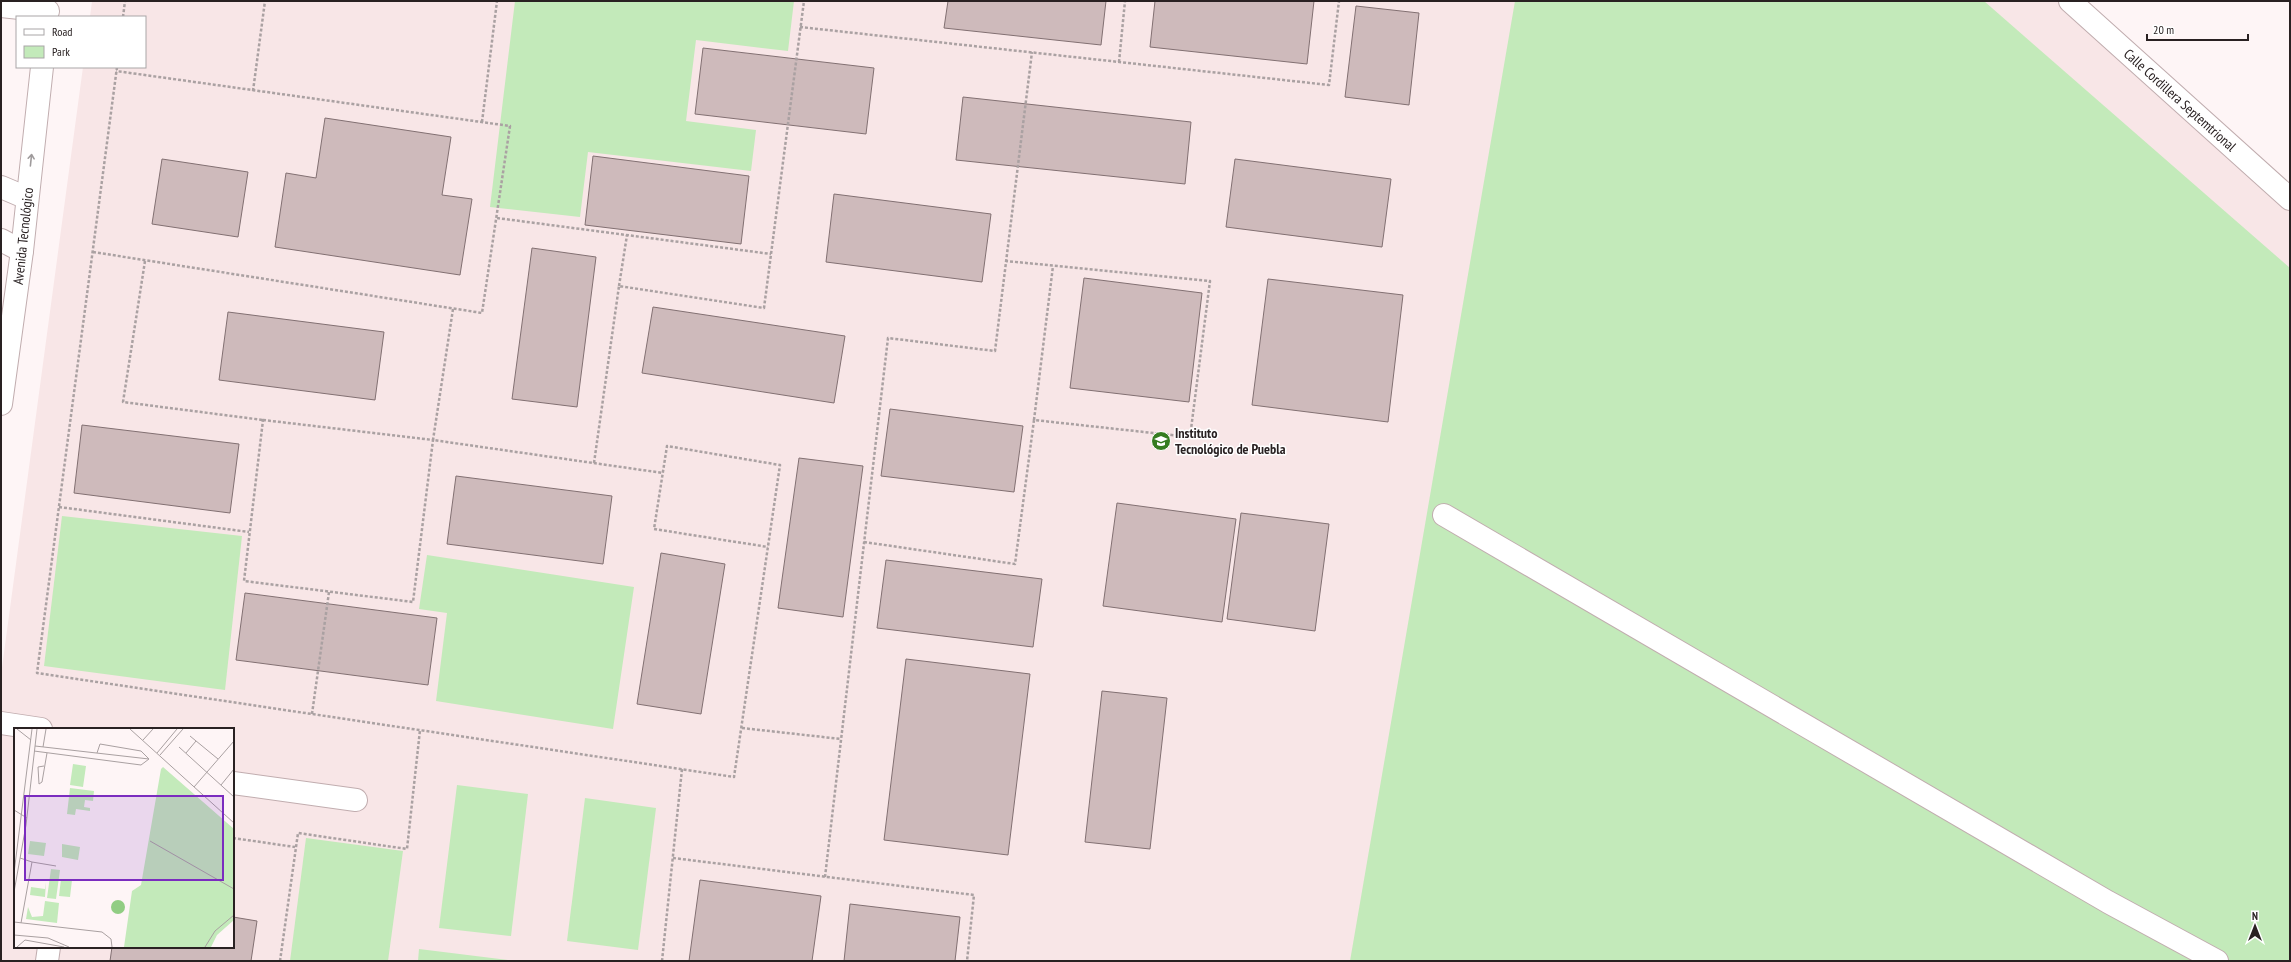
<svg xmlns="http://www.w3.org/2000/svg" width="2291" height="962" font-family="'PT Sans Narrow',sans-serif">
<style>
.built{fill:#f8e6e7;fill-rule:evenodd}
.green{fill:#c3eaba}
.building{fill:#cebabb;stroke:#827072}
.lines{fill:none;stroke-linecap:round;stroke-linejoin:round}
.minor-casing{stroke:#c1adaf;stroke-width:24}
.path{stroke:#aaa1a2;stroke-width:2.5;stroke-dasharray:3 2;stroke-linecap:butt}
.minor{stroke:#fff;stroke-width:22}
.oneway{stroke:#9f9b9c}
.labels{text-anchor:middle;dominant-baseline:central;stroke-width:3;stroke-linejoin:round;paint-order:stroke}
.street-label{font-size:14px;fill:#292122;stroke:#fff}
.poi-label{font-size:14px;font-weight:bold;fill:#292122;stroke:#fff;text-anchor:start}
.inset-road{fill:none;stroke:#a9a0a1;stroke-width:1}
.view{fill:#7b2cbf;fill-opacity:0.15;stroke:#7b2cbf;stroke-width:2}
.inset-edge{fill:none;stroke:#292122;stroke-width:2}
</style>
<rect width="100%" height="100%" fill="#fef5f6"/>
<path class="built" d="M92,1H2060L2290,206V961H1V675L83,67H145V17H90ZM15,729H233V947H15Z"/>
<g class="green">
<polygon points="515,1 794,1 788,51 696,40 686,121 756,130 751,171 588,152 580,217 490,207"/>
<polygon points="1515,1 1984,1 2290,268 2290,961 1350,961"/>
<polygon points="62,516 242,536 225,690 44,666"/>
<polygon points="427,555 634,587 613,729 436,701 447,613 419,609"/>
<polygon points="457,785 528,794 511,936 439,928"/>
<polygon points="585,798 656,808 638,950 567,941"/>
<polygon points="306,838 403,851 388,961 290,961"/>
<polygon points="419,949 516,961 418,961"/>
</g>
<g class="building">
<polygon points="948,1 1106,1 1101,45 944,28"/>
<polygon points="1155,1 1314,1 1307,64 1150,47"/>
<polygon points="1356,6 1419,13 1409,105 1345,97"/>
<polygon points="703,48 874,68 866,134 695,114"/>
<polygon points="963,97 1191,122 1185,184 956,160"/>
<polygon points="325,118 451,137 442,195 472,199 460,275 275,247 286,173 316,178"/>
<polygon points="593,156 749,176 741,244 585,225"/>
<polygon points="162,159 248,172 238,237 152,224"/>
<polygon points="1235,159 1391,179 1382,247 1226,227"/>
<polygon points="834,194 991,214 982,282 826,262"/>
<polygon points="532,248 596,257 577,407 512,399"/>
<polygon points="1084,278 1202,293 1189,402 1070,388"/>
<polygon points="1268,279 1403,295 1388,422 1252,405"/>
<polygon points="653,307 845,336 834,403 642,373"/>
<polygon points="228,312 384,332 375,400 219,380"/>
<polygon points="890,409 1023,426 1014,492 881,476"/>
<polygon points="82,425 239,444 230,513 74,493"/>
<polygon points="799,458 863,466 843,617 778,608"/>
<polygon points="456,476 612,496 603,564 447,544"/>
<polygon points="1117,503 1236,519 1222,622 1103,606"/>
<polygon points="1241,513 1329,524 1315,631 1227,619"/>
<polygon points="661,553 725,564 701,714 637,704"/>
<polygon points="886,560 1042,579 1033,647 877,628"/>
<polygon points="245,593 437,618 428,685 236,660"/>
<polygon points="906,659 1030,674 1008,855 884,840"/>
<polygon points="1102,691 1167,698 1150,849 1085,842"/>
<polygon points="700,880 821,896 812,961 689,961"/>
<polygon points="850,904 960,917 955,961 844,961"/>
<polygon points="233,917 257,921 251,961 110,961 112,947 233,947"/>
</g>
<g class="lines">
<defs>
<g id="minor">
<polyline points="2070,1 2290,199"/>
<polyline points="1,6 48,11"/>
<polyline points="1,187 27,198"/>
<polyline points="1,240 22,251"/>
<polyline points="1,404 22,251 42,67"/>
<polyline points="1444,515 2108,902 2217,961"/>
<polyline points="1,723 41,729"/>
<polyline points="233,783 356,800"/>
<polyline points="47,961 49,947"/>
</g>
</defs>
<use href="#minor" class="minor-casing"/>
<g class="path">
<polyline points="123,17 125,1"/>
<polyline points="800,27 1329,85 1339,1"/>
<polyline points="1119,62 1125,1"/>
<polyline points="117,67 37,673 734,777 780,465 667,446 654,529 768,547"/>
<polyline points="253,91 265,1"/>
<polyline points="482,122 497,1"/>
<polyline points="497,218 771,254"/>
<polyline points="93,252 482,313 510,126 116,71"/>
<polyline points="145,261 123,402 263,420"/>
<polyline points="619,286 627,235"/>
<polyline points="453,309 433,440 663,473"/>
<polygon points="263,420 433,440 413,602 244,581"/>
<polyline points="1034,420 1053,266"/>
<polyline points="594,463 619,286 764,308 804,1"/>
<polyline points="59,507 249,532"/>
<polyline points="864,542 1015,564 1034,420 1190,437 1210,281 1006,261"/>
<polyline points="312,714 329,592"/>
<polyline points="742,728 841,739"/>
<polyline points="233,838 295,847"/>
<polyline points="673,858 974,895 967,961"/>
<polyline points="825,877 888,338 995,351 1032,52"/>
<polyline points="280,961 298,833 407,849 420,730"/>
<polyline points="662,961 682,769"/>
</g>
<use href="#minor" class="minor"/>
</g>
<defs><path id="oneway-shaft" d="M-6 0H5M1.5-3L5.5 0L1.5 3" fill="none" stroke-width="1.6" stroke-linecap="round" stroke-linejoin="round"/></defs>
<use class="oneway" href="#oneway-shaft" transform="translate(31 160) rotate(-84)"/>
<defs>
<symbol id="university-disc" viewBox="-11 -11 22 22"><circle r="9.5" fill="#357c20" stroke="#fff"/><path d="M0-5L7-2L0 1L-7-2ZM-4 1L0 2.5L4 1V4Q0 6-4 4Z" fill="#fff"/></symbol>
</defs>
<g fill-rule="evenodd">
<use href="#university-disc" x="1150" y="430" width="22" height="22"/>
</g>
<g class="labels">
<g class="street-label">
<text transform="translate(2180 100) rotate(42)">Calle Cordillera Septemtrional</text>
<text transform="translate(23 236) rotate(-84)">Avenida Tecnológico</text>
</g>
<g class="poi-label">
<text x="1175" y="433">Instituto<tspan x="1175" dy="16">Tecnológico de Puebla</tspan></text>
</g>
</g>
<g transform="translate(14 728)">
<rect width="220" height="220" fill="#fef5f6"/>
<path d="M59,36L72,38L69,59L56,57ZM149,39L220,101V192L203,207L197,219H110L118,163L127,157L147,41ZM56,60L80,63L79,73L71,72L70,79L76,80V83L62,81L61,87L53,86ZM16,113L32,115L30,128L14,126ZM48,116L66,119L64,132L48,129ZM37,141L46,142L42,171L33,170ZM47,151L58,152L56,169L45,168ZM32,154L31,169L16,167L17,159L31,161ZM31,173L45,175L43,195L12,191L14,179L18,189L29,188Z" fill="#c3eaba"/>
<path d="M97 179a7 7 0 1 1 14 0a7 7 0 1 1-14 0Z" fill="#91cd83"/>
<path class="inset-road" d="M3,1L17,12M116,1L220,95M176,8L204,31M129,12L139,1M21,18L135,31M29,19L32,1M165,19L220,69M20,23L127,37L135,31M83,25L86,16L127,23L135,31M143,25L163,1M172,25L182,13M146,27L169,1M30,38L24,39L25,56L28,54L33,25M207,57L220,41M180,59L220,13M0,82L13,90M136,113L220,161M6,130L18,134M0,145L18,1M0,164L12,97L23,1M0,194L88,204L97,211L98,219M7,195L18,134L42,138M0,207L34,210L55,219M3,219L11,212L50,219M191,219L201,203L220,187"/>
<path class="view" d="M11,68H209V152H11Z"/>
<rect width="220" height="220" class="inset-edge"/>
</g>
<rect width="2291" height="962" fill="none" stroke="#292122" stroke-width="4"/>
<rect x="16" y="16" width="130" height="52" fill="#ffffff" stroke="#a9a6a7"/>
<rect x="24" y="29" width="20" height="6" fill="#ffffff" stroke="#a9a6a7"/>
<text x="52" y="36" font-size="12" fill="#292122">Road</text>
<rect x="24" y="46" width="20" height="12" fill="#c3eaba" stroke="#a9a6a7"/>
<text x="52" y="56" font-size="12" fill="#292122">Park</text>
<g transform="translate(2255 926)" stroke="#ffffff" stroke-width="3" paint-order="stroke">
<path d="M0-3L7 15L0 10L-7 15Z" fill="#292122"/>
<text y="-6" font-size="11" font-weight="bold" text-anchor="middle" fill="#292122">N</text>
</g>
<path d="M2147 34v6h101v-6" fill="none" stroke="#292122" stroke-width="2"/>
<text x="2153" y="34" font-size="12" fill="#292122" stroke="#ffffff" stroke-width="3" paint-order="stroke">20 m</text>
</svg>
